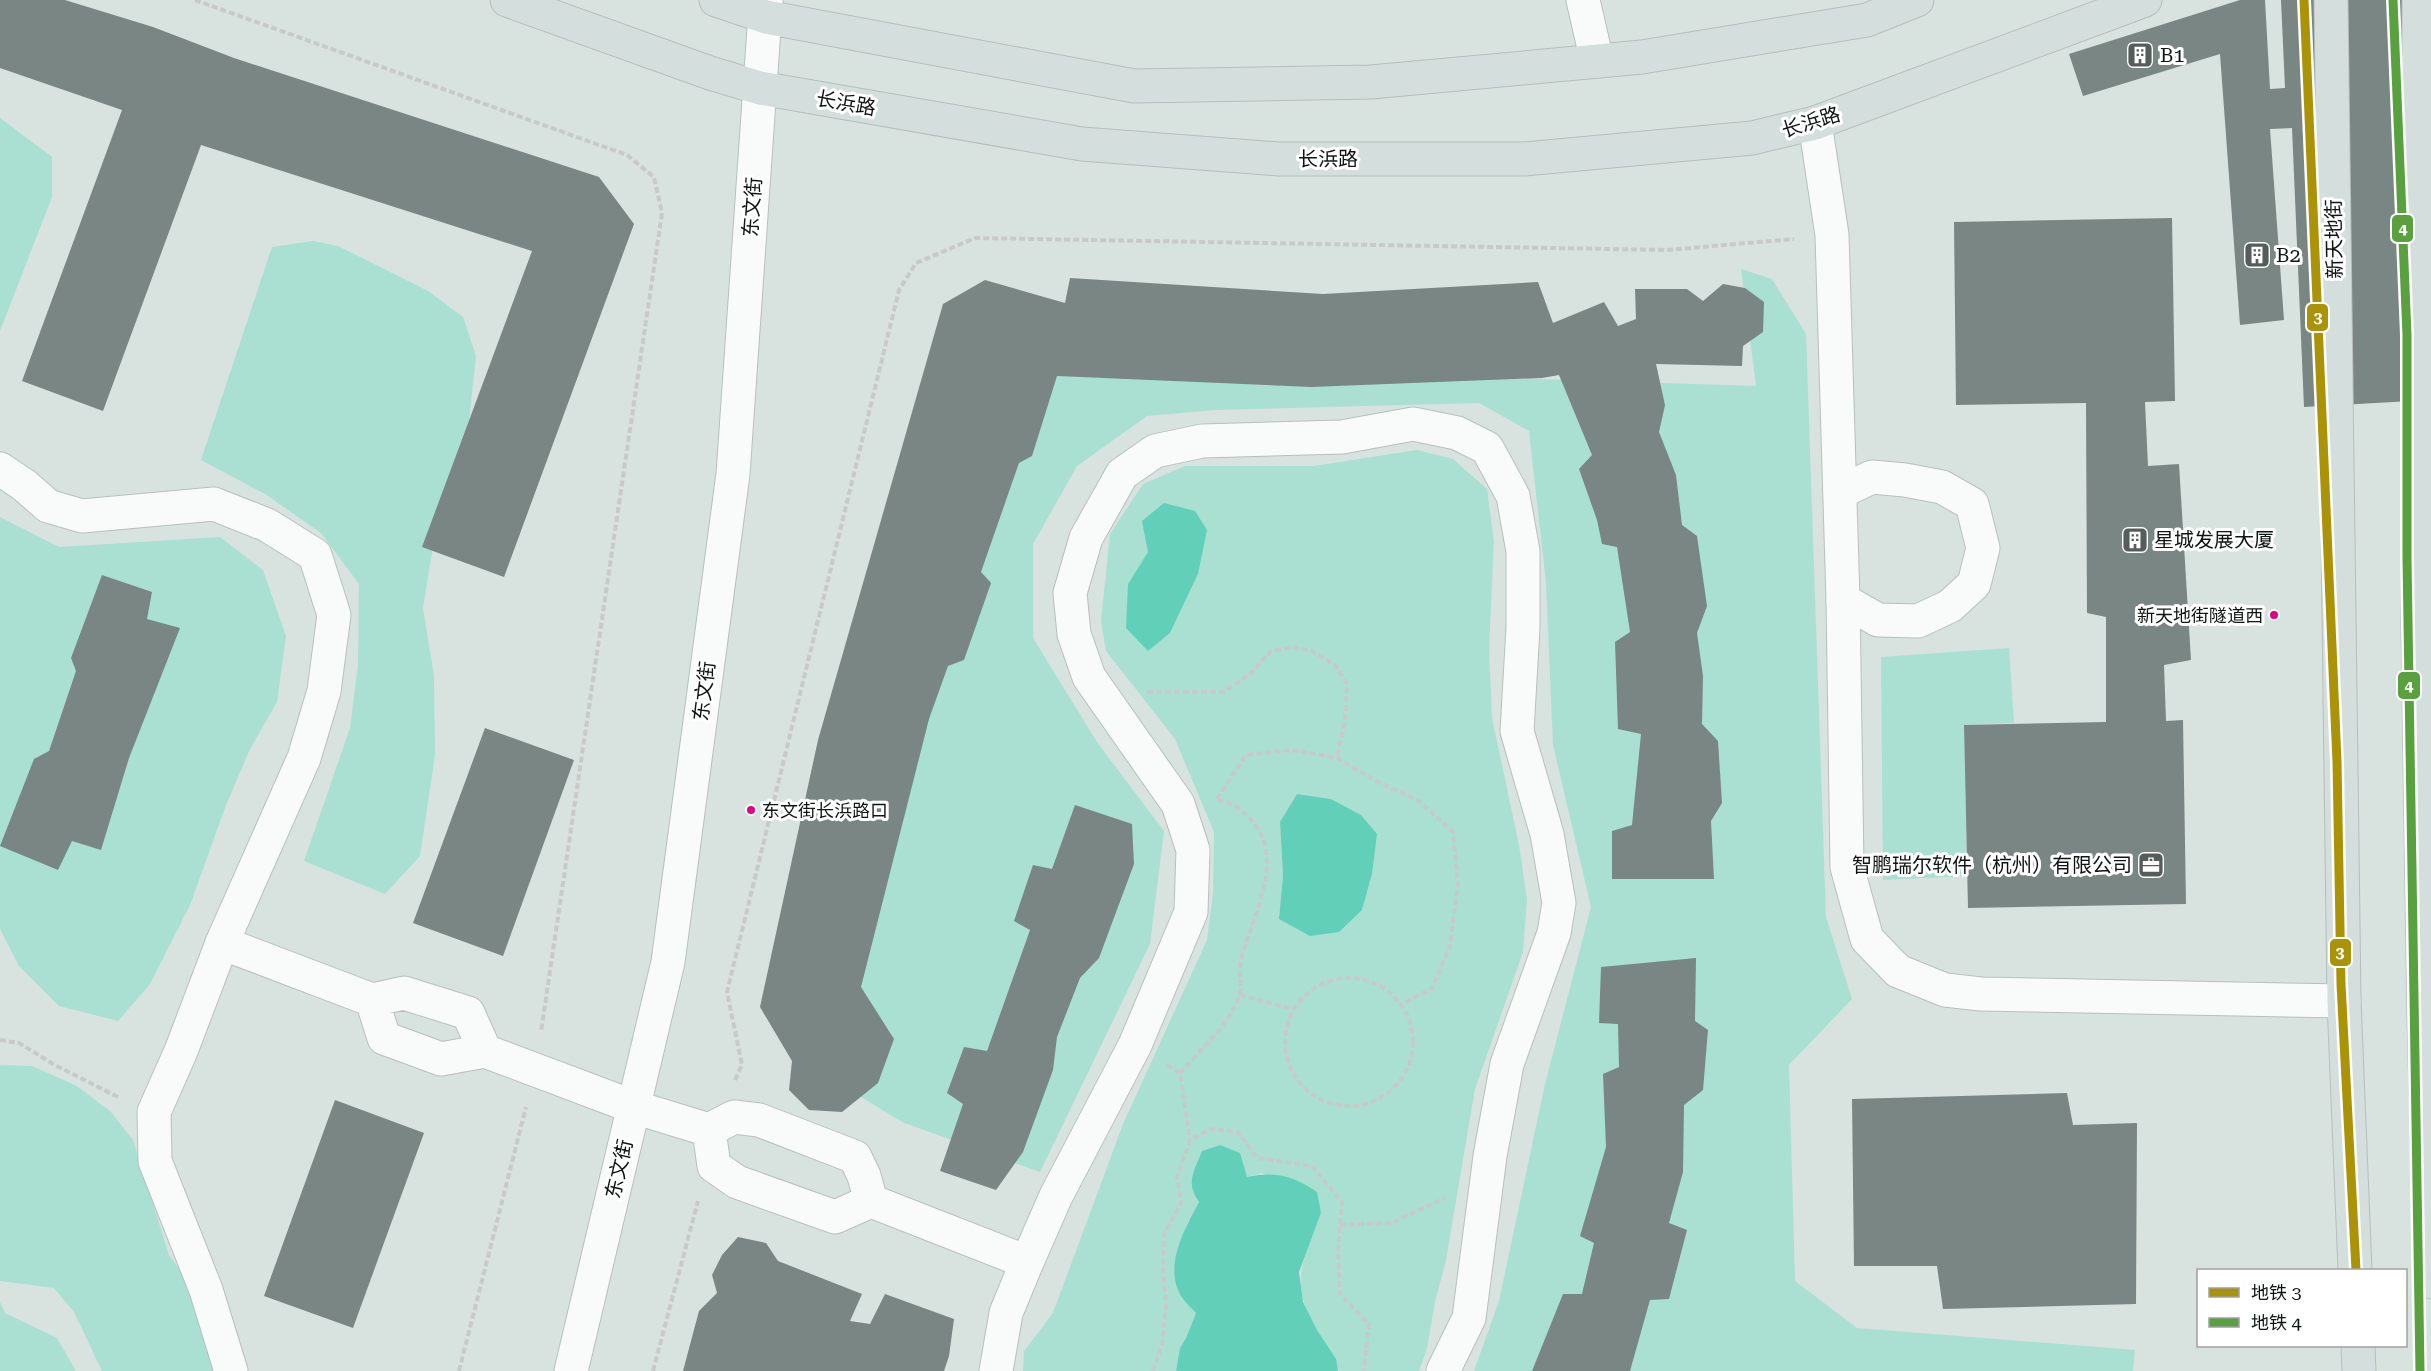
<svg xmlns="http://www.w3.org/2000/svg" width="2431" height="1371" font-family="'Roboto Serif','Noto Sans SC',serif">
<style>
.green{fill:#a9e0d2;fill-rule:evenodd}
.water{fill:#62cfb9}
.building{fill:#798683}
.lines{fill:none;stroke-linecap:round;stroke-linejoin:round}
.minor-casing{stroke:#b8c0bd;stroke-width:35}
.major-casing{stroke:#b8bdbc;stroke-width:35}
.path{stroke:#c8caca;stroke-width:4;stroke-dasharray:6 3;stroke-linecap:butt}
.minor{stroke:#f9fbfa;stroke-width:33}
.major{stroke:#d4dfdd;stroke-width:33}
.metro-1-casing{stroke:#fff;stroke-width:14}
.metro-2-casing{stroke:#fff;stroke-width:14}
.metro-1{stroke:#ab9307;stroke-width:9}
.metro-2{stroke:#59a03e;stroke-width:9}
.bus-dot{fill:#e5007d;stroke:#fff;stroke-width:2}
.labels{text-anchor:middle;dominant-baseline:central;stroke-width:6;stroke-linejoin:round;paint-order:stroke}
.bus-label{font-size:18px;fill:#0f1513;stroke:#fff;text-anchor:end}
.poi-label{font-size:20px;fill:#0f1513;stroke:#fff;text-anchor:start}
.street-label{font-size:20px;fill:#0f1513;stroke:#fff}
.line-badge{stroke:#fff;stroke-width:2}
.badge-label{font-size:16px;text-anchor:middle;font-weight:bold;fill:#fff}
</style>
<rect width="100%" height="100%" fill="#d8e2df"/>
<g class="green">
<polygon points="0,118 52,157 52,197 0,331"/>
<polygon points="313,241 338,246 428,291 463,317 476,356 467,440 438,515 423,608 434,676 435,755 420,856 385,894 304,861 350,728 358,665 359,584 321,533 265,494 201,460 272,247"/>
<polygon points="1741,269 1772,279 1806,334 1826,917 1852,999 1789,1065 1795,1281 1857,1328 2135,1350 2133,1371 1474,1371 1499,1301 1545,1084 1591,907 1553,745 1546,582 1529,431 1479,403 1215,410 1147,416 1077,466 1033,544 1033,638 1097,742 1164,831 1150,944 1040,1172 902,1122 820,1072 1024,362 1756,386"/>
<path d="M1417,450L1453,459L1487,489L1494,542L1489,649L1492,718L1519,845L1527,900L1523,952L1475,1089L1446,1260L1435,1302L1427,1348L1419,1371H1338C1335,1355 1325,1345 1317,1331C1288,1281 1303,1262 1321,1213L1262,1173L1247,1177L1220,1145L1202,1151C1194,1170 1185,1185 1199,1202L1186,1226L1182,1298L1196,1313L1186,1338L1180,1348L1176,1371H1023L1024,1351L1053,1313L1123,1124L1207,940L1213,893L1214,832L1175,739L1106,651L1101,621L1110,534L1143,484L1185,466H1314ZM1148,552L1198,574L1170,633L1148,651L1128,584ZM1297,794L1331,799L1361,815L1376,834L1372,874L1362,910L1279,919L1283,875L1280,822Z"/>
<polygon points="0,517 59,547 220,537 263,570 286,636 277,702 250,749 226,805 190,905 150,984 118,1021 59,1006 19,966 0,929"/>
<polygon points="2009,648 2014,723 1964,725 1967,876 1883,880 1881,657"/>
<polygon points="0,1065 32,1066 75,1085 110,1111 133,1140 169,1255 195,1291 217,1371 102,1371 74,1312 54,1288 0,1281"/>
<polygon points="0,1302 5,1313 57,1338 76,1371 0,1371"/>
</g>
<g class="water">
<polygon points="1164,503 1195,511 1207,530 1198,574 1170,633 1148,651 1126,628 1128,584 1148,552 1142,521"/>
<polygon points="1297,794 1331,799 1361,815 1377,834 1372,874 1362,910 1339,932 1310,936 1279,919 1283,875 1280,822"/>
<path d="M1220,1145L1240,1153L1247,1177C1276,1171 1293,1176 1317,1192L1321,1213L1299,1272L1303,1302L1317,1330L1336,1359L1338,1371H1176L1180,1348L1186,1338L1196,1313C1192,1309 1187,1304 1183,1299C1162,1269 1184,1230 1199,1202C1185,1183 1194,1171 1202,1151Z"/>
</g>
<g class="building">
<polygon points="0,0 65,0 153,27 234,58 599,177 634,224 504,577 422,547 532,251 201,145 103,411 22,381 122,110 0,68"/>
<polygon points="2240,0 2265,0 2270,89 2285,88 2281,0 2405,0 2429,400 2304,407 2292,128 2270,129 2284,320 2240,325 2220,54 2083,96 2069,54"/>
<polygon points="2172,218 2175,401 2145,402 2148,466 2179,464 2191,660 2164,665 2166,721 2183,720 2186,904 1968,908 1964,725 2106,722 2106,617 2087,613 2086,403 1956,405 1954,222"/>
<polygon points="1070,278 1323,294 1538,282 1553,323 1604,302 1618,326 1636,319 1635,289 1687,289 1703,301 1723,284 1745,288 1764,302 1763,332 1743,346 1742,366 1656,364 1665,405 1659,432 1676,475 1682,525 1697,536 1707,606 1697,633 1703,676 1702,724 1718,741 1722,803 1711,821 1714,879 1612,879 1612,831 1632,825 1641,734 1618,729 1615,642 1630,632 1617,547 1602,544 1597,520 1579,469 1592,455 1559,375 1542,378 1311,387 1057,376 1032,456 1019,463 981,572 991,583 964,660 948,666 929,719 861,987 894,1039 878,1083 842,1112 809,1110 789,1090 792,1061 760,1007 818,740 943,304 985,280 1065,303"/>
<polygon points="102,575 152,592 147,619 180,628 129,758 101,850 72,841 58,870 0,846 34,759 49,751 76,671 71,658"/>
<polygon points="485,728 574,760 503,956 413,923"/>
<polygon points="1075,805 1132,824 1134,864 1099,958 1080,978 1057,1037 1053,1070 1023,1152 996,1190 940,1171 963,1104 947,1093 964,1047 987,1051 1030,930 1014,921 1033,865 1052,869"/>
<polygon points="1696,958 1695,1021 1708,1030 1703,1090 1684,1105 1683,1172 1669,1223 1687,1230 1669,1299 1650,1300 1630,1371 1532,1371 1563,1294 1582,1294 1594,1243 1580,1236 1606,1147 1603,1074 1619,1067 1618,1024 1599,1023 1601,967"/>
<polygon points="2067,1093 2073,1125 2137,1123 2136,1304 1943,1309 1937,1266 1854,1266 1852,1099"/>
<polygon points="335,1100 424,1133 353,1328 264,1296"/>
<polygon points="738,1237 766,1243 778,1261 862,1294 850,1321 870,1324 885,1294 954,1319 949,1356 944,1371 683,1371 699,1311 717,1293 712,1275 722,1255"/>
</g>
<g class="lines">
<defs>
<g id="minor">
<polyline points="1583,0 1597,61"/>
<polyline points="1815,123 1832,235 1843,600 1847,867 1867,939 1898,971 1945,990 1981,994 2344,1001"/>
<polyline points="0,469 24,485 48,506 82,516 214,504 267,525 315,555 334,615 324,691 304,758 222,943 181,1051 154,1112 155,1161 206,1290 231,1371"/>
<polyline points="1840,492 1872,477 1905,480 1942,487 1972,504 1983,548 1974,584 1950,606 1918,621 1878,620 1843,600"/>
<polyline points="222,943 372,1000"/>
<polyline points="485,1051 468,1013 404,993 372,1000 384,1038 441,1059 485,1051 634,1107 709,1130 734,1117 759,1120 855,1157 864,1176 871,1201 835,1217 737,1182 714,1166 709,1130"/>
<polyline points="871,1201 1027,1262"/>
<polyline points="571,1371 668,962 733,474 766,0"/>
<polyline points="996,1371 1006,1313 1027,1262 1056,1196 1135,1045 1191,912 1193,850 1178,804 1089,677 1074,634 1070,593 1086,538 1122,474 1155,451 1202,441 1342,437 1413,424 1457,433 1487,448 1513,496 1523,551 1523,628 1517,731 1547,834 1559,903 1554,933 1507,1064 1490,1156 1469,1318 1443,1371"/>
</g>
<g id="major">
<polyline points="507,0 710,73 760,88 1082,144 1279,159 1524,159 1752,138 1815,123 2145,0"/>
<polyline points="716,0 766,17 1134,86 1371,82 1642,57 1867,20 1917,0"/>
<polyline points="2331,0 2344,1001 2355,1270"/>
<polyline points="2419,0 2418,628 2424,1017 2431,1282"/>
<polyline points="2358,1346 2359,1371"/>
</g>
</defs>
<use href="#minor" class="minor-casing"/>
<use href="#major" class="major-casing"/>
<g class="path">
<polyline points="195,0 627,155 654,177 662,213 541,1032"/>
<polyline points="1147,692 1224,692 1249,675 1271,651 1291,647 1312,651 1335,665 1347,684 1345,721 1337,758"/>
<polyline points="1217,799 1246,755 1291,750 1337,758 1374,780 1419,801 1453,832 1458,883 1450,946 1432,988 1402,1004"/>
<circle cx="1349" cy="1042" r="64"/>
<polyline points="1240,995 1293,1009"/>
<polyline points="0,1040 19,1043 53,1064 120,1098"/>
<polyline points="1167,1065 1180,1073 1190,1141"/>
<path d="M1180,1073C1200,1050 1228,1026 1239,997C1243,986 1238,972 1241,960C1253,912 1292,852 1242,811C1236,805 1225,802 1217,799"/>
<polyline points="735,1080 742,1065 727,992 899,290 916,263 975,238 1667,250 1794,239"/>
<polyline points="1340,1225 1391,1223 1445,1198"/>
<polyline points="459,1371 526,1107"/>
<polyline points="653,1371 698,1201"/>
<polyline points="1153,1371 1162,1345 1166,1305 1163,1268 1164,1235 1181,1203 1177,1176 1190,1141 1210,1129 1238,1132 1257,1158 1312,1166 1342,1202 1338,1253 1340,1294 1369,1324 1364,1371"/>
</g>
<use href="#minor" class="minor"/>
<use href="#major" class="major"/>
<defs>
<polyline id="metro-1" points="2304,0 2337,762 2341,984 2356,1270"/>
<polyline id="metro-2" points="2393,0 2407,335 2407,559 2420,1371"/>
</defs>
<use href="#metro-1" class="metro-1-casing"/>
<use href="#metro-2" class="metro-2-casing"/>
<use href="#metro-1" class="metro-1"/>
<use href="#metro-2" class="metro-2"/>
</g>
<defs>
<symbol id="building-square" viewBox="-11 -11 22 22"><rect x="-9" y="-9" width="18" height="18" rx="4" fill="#555d5a" stroke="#fff"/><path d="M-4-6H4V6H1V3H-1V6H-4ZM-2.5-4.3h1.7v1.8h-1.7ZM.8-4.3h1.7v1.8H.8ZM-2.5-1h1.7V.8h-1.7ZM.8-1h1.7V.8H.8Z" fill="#fff"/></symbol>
<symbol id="office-square" viewBox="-11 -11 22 22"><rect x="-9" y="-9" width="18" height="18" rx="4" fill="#555d5a" stroke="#fff"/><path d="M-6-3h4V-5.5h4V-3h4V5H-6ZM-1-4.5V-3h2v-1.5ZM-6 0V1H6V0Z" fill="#fff"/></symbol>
</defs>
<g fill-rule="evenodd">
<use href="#building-square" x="2125" y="40" width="30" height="30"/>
<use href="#building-square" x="2242" y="240" width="30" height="30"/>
<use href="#building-square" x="2120" y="525" width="30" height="30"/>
<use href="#office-square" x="2136" y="850" width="30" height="30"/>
</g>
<g class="bus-dot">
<circle cx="2274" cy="615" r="5"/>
<circle cx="751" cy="810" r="5"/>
</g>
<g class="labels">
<g class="bus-label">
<text x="2263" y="615">新天地街隧道西</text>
<text x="762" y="810" text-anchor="start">东文街长浜路口</text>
</g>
<g class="poi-label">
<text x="2160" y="55">B1</text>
<text x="2276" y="255">B2</text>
<text x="2154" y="540">星城发展大厦</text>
<text x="2132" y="865" text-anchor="end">智鹏瑞尔软件（杭州）有限公司</text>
</g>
<g class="street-label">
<text transform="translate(846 103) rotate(10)">长浜路</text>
<text transform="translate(1811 122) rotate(-17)">长浜路</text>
<text x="1328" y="159">长浜路</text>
<text transform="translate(752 207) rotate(-86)">东文街</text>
<text transform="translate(2334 239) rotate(-91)">新天地街</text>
<text transform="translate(704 691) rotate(-83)">东文街</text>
<text transform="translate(619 1169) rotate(-77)">东文街</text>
</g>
</g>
<g class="line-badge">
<rect x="2391" y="214" width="23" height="29" rx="6" fill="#59a03e"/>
<rect x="2306" y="303" width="23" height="29" rx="6" fill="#ab9307"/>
<rect x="2397" y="671" width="24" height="29" rx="6" fill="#59a03e"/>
<rect x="2329" y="938" width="23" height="29" rx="6" fill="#ab9307"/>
</g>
<g class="badge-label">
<text x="2403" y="234">4</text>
<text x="2318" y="323">3</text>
<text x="2409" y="691">4</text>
<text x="2340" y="958">3</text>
</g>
<rect x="2197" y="1269" width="210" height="78" fill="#ffffff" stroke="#9fa1a1" stroke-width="1.5"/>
<rect x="2209" y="1288" width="30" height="9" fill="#ab9307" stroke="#9fa1a1" stroke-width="1.5"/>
<text x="2251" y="1299" font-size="18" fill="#0f1513">地铁 3</text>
<rect x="2209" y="1318" width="30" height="9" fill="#59a03e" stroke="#9fa1a1" stroke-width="1.5"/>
<text x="2251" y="1329" font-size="18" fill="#0f1513">地铁 4</text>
</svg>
